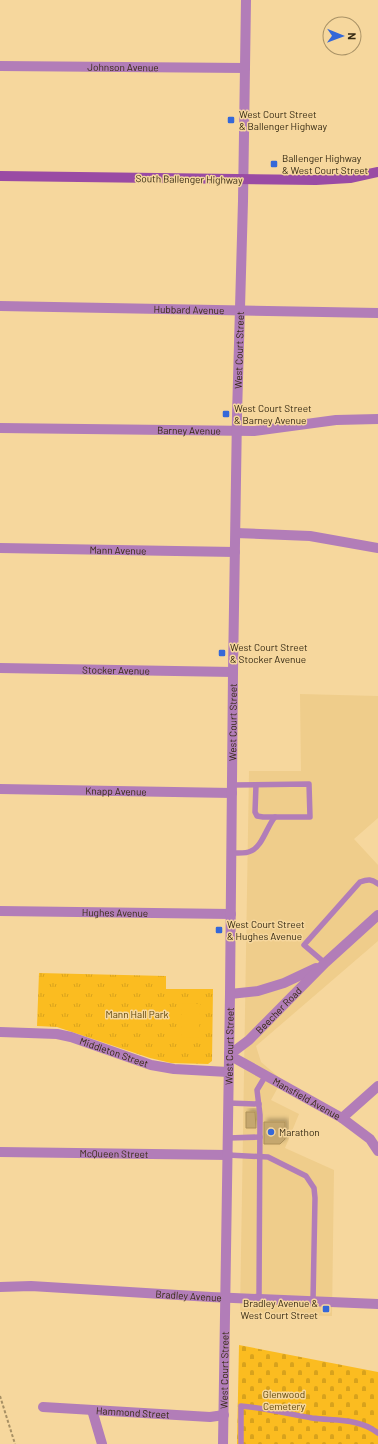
<svg xmlns="http://www.w3.org/2000/svg" width="378" height="1444" font-family="Barlow,sans-serif">
<style>
.built{fill:#efcd8b}
.grass{fill:url(#grass-tufts)}
.cemetery{fill:url(#cemetery-stones)}
.pitch{fill:#fbbc20}
.building{fill:#c5a76e;stroke:#ad9058;filter:url(#shadow)}
.lines{fill:none;stroke-linecap:round;stroke-linejoin:round}
.path{stroke:#a79064;stroke-width:2;stroke-dasharray:3 2;stroke-linecap:butt}
.service{stroke:#b27db8;stroke-width:5.5}
.minor{stroke:#b27db8;stroke-width:10}
.tertiary{stroke:#b27db8;stroke-width:10}
.secondary{stroke:#9a4ba4;stroke-width:10}
.poi-dot{fill:#3568d8;stroke:#f6d79d;stroke-width:1.5}
.labels{text-anchor:middle;dominant-baseline:central;stroke-width:3;stroke-linejoin:round;paint-order:stroke}
.street-label{font-size:10px;fill:#362a13;stroke:#f6d79d}
.poi-label{font-size:10px;fill:#362a13;stroke:#f6d79d;text-anchor:start}
.park-label{font-size:10px;fill:#60470a;stroke:#f6d79d}
</style>
<defs>
<pattern id="grass-tufts" width="24" height="20" patternUnits="userSpaceOnUse"><rect width="24" height="20" fill="#fbbc20"/><path d="M3 7l-1-3M5 7V3M7 7l1-3M15 17l-1-3M17 17v-4M19 17l1-3" fill="none" stroke="#d8a21c"/></pattern>
<pattern id="cemetery-stones" width="16" height="16" patternUnits="userSpaceOnUse"><rect width="16" height="16" fill="#fbbc20"/><path d="M2 7V4a2 2 0 0 1 4 0v3zM10 15v-3a2 2 0 0 1 4 0v3z" fill="#d8a21c"/></pattern>
<filter id="shadow"><feDropShadow dx="3" dy="-3" stdDeviation="2" flood-color="#0004"/></filter>
</defs>
<rect width="100%" height="100%" fill="#f6d79d"/>
<polygon class="built" points="300,694 378,696 378,818 354,839 378,865 378,941 256,1046 261,1062 282,1080 271,1100 299,1114 285,1148 334,1170 332,1316 240,1314 249,771 301,771"/>
<polygon class="grass" points="39,973 166,976 166,989 213,989 212,1061 208,1064 171,1063 150,1058 57,1027 37,1026"/>
<polygon class="cemetery" points="239,1345 378,1372 378,1444 237,1444"/>
<polygon class="pitch" points="182,1003 200,1004 199,1038 181,1037"/>
<g class="building">
<polygon points="246,1112 255,1112 256,1128 246,1128"/>
<polygon points="264,1122 285,1122 285,1139 280,1144 264,1144"/>
</g>
<g class="lines">
<polyline class="path" points="0,1396 15,1444"/>
<g class="service">
<polyline points="256,785 255,812 257,816 263,817 275,817"/>
<path d="M232,853C237,853 246,854 251,851C262,847 267,826 275,817H310L309,784L232,785"/>
<path d="M325,963L304,945L360,882C368,879 372,879 378,884"/>
<polyline points="228,1103 259,1104"/>
<polyline points="228,1138 260,1137"/>
<polyline points="228,1155 268,1157 306,1176 314,1188 315,1198 313,1301"/>
<polyline points="259,1300 260,1115 257,1090 266,1075"/>
<path d="M241,1444V1406C265,1408 288,1414 312,1418C335,1421 359,1418 378,1433"/>
</g>
<g class="minor">
<path id="s1" d="M0,66L245,68"/>
<path id="s2" d="M0,306L378,313"/>
<path id="s3" d="M0,428L254,431L336,420L378,419"/>
<polyline points="236,533 310,536 378,548"/>
<path id="s4" d="M0,548L235,552"/>
<path id="s5" d="M0,668L233,672"/>
<path id="s6" d="M0,789L232,793"/>
<path id="s7" d="M0,911L231,914"/>
<path id="s8" d="M0,1032L57,1034L71,1037L151,1065L174,1069L228,1072"/>
<path id="s9" d="M229,1055L342,1118L370,1139L378,1151"/>
<polyline points="342,1118 378,1086"/>
<path id="s10" d="M0,1152L228,1155"/>
<path id="s11" d="M43,1407L210,1417L224,1415"/>
<polyline points="92,1410 102,1444"/>
</g>
<g class="tertiary">
<polyline points="230,994 258,991 284,983 316,968"/>
<path id="s12" d="M229,1055L249,1040L325,963L378,915"/>
<path id="s13" d="M0,1287L31,1286L211,1297L378,1304"/>
<path id="s14" d="M223,1444L230,994L233,672L237,415L243,201L246,0"/>
</g>
<polyline class="secondary" points="0,176 316,180 350,178 378,172"/>
</g>
<g class="poi-dot">
<rect x="227" y="116" width="8" height="8" rx="2"/>
<rect x="270" y="160" width="8" height="8" rx="2"/>
<rect x="222" y="410" width="8" height="8" rx="2"/>
<rect x="218" y="649" width="8" height="8" rx="2"/>
<rect x="215" y="926" width="8" height="8" rx="2"/>
<circle cx="271" cy="1132" r="4"/>
<rect x="322" y="1305" width="8" height="8" rx="2"/>
</g>
<g class="labels">
<g class="street-label">
<text stroke="none"><textPath href="#s1" startOffset="123">Johnson Avenue</textPath></text>
<text transform="translate(189 179) rotate(1)">South Ballenger Highway</text>
<text stroke="none"><textPath href="#s2" startOffset="189">Hubbard Avenue</textPath></text>
<text stroke="none"><textPath href="#s14" startOffset="1094">West Court Street</textPath></text>
<text stroke="none"><textPath href="#s3" startOffset="189">Barney Avenue</textPath></text>
<text stroke="none"><textPath href="#s4" startOffset="118">Mann Avenue</textPath></text>
<text stroke="none"><textPath href="#s5" startOffset="116">Stocker Avenue</textPath></text>
<text stroke="none"><textPath href="#s14" startOffset="722">West Court Street</textPath></text>
<text stroke="none"><textPath href="#s6" startOffset="116">Knapp Avenue</textPath></text>
<text stroke="none"><textPath href="#s7" startOffset="115">Hughes Avenue</textPath></text>
<text stroke="none"><textPath href="#s12" startOffset="67">Beecher Road</textPath></text>
<text stroke="none"><textPath href="#s14" startOffset="398">West Court Street</textPath></text>
<text stroke="none"><textPath href="#s8" startOffset="117">Middleton Street</textPath></text>
<text stroke="none"><textPath href="#s9" startOffset="89">Mansfield Avenue</textPath></text>
<text stroke="none"><textPath href="#s10" startOffset="114">McQueen Street</textPath></text>
<text stroke="none"><textPath href="#s13" startOffset="189">Bradley Avenue</textPath></text>
<text stroke="none"><textPath href="#s14" startOffset="74">West Court Street</textPath></text>
<text stroke="none"><textPath href="#s11" startOffset="90">Hammond Street</textPath></text>
</g>
<g class="poi-label">
<text x="239" y="114">West Court Street<tspan x="239" dy="12">&amp; Ballenger Highway</tspan></text>
<text x="282" y="158">Ballenger Highway<tspan x="282" dy="12">&amp; West Court Street</tspan></text>
<text x="234" y="408">West Court Street<tspan x="234" dy="12">&amp; Barney Avenue</tspan></text>
<text x="230" y="647">West Court Street<tspan x="230" dy="12">&amp; Stocker Avenue</tspan></text>
<text x="227" y="924">West Court Street<tspan x="227" dy="12">&amp; Hughes Avenue</tspan></text>
<text x="279" y="1132">Marathon</text>
<text x="318" y="1303" text-anchor="end">Bradley Avenue &amp;<tspan x="318" dy="12">West Court Street</tspan></text>
</g>
<g class="park-label">
<text x="137" y="1014">Mann Hall Park</text>
<text x="284" y="1394">Glenwood<tspan x="284" dy="12">Cemetery</tspan></text>
</g>
</g>
<g transform="translate(342 36) rotate(91)"><circle r="19" fill="#f6d79d" stroke="#a99266"/>
<path d="M0-3L7 15L0 10L-7 15Z" fill="#3568d8"/>
<text y="-6" font-size="11" font-weight="bold" text-anchor="middle" fill="#362a13">N</text>
</g>
</svg>
